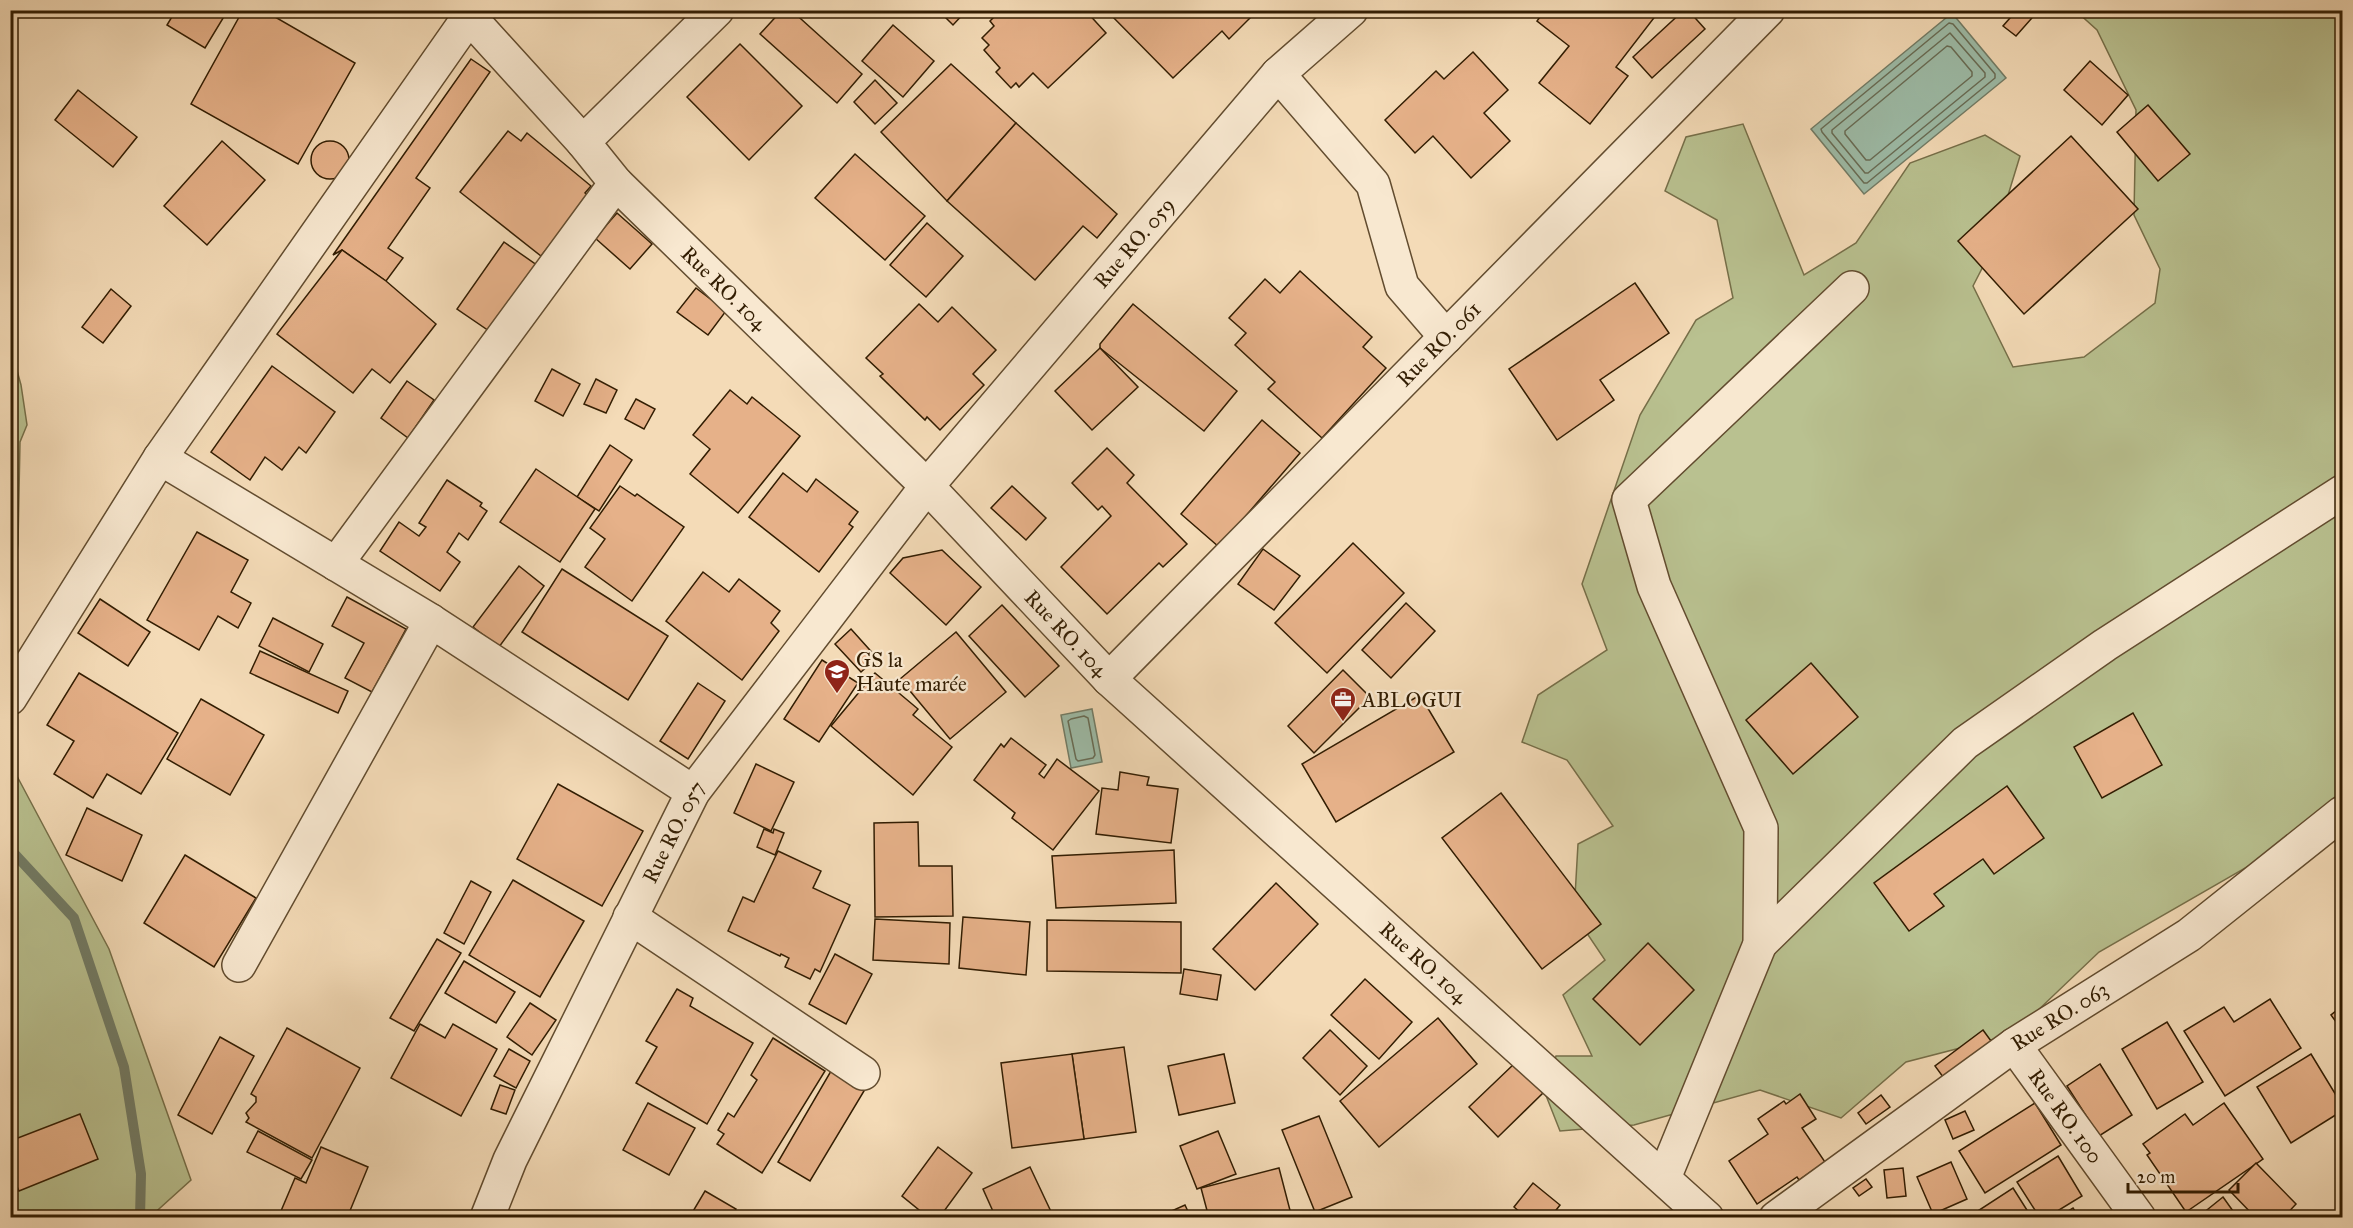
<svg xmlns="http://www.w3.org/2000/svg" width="2353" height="1228" font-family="'IM FELL Great Primer',serif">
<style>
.green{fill:#b9c190;stroke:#766f49;stroke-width:1.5}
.water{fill:#9dbca8;stroke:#727c66;stroke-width:1.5}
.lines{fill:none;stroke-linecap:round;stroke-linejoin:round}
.shore{stroke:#686c55;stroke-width:1.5}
.stream{stroke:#727c66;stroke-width:10}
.building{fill:#e6b189;stroke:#321d02;stroke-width:1.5}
.minor-casing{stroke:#624c2f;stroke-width:36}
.minor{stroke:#f8e8d0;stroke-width:33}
.labels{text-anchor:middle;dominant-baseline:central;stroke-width:4.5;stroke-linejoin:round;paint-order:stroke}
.street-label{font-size:21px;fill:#321d02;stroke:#f8e8d0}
.poi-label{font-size:21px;fill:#321d02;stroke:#f8e8d0;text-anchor:start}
</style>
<rect width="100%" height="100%" fill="#f4dbb7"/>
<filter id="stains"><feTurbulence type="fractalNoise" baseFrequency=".00333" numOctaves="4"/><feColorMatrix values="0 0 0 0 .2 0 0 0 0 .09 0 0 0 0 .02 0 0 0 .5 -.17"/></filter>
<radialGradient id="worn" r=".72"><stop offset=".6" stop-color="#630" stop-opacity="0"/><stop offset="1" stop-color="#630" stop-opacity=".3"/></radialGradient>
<g class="green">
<polygon points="2076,11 2342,11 2342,796 2261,859 2099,952 2033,1015 1995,1039 1906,1062 1841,1118 1760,1090 1634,1125 1560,1131 1545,1093 1556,1056 1592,1056 1563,995 1605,960 1574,914 1578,844 1613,826 1567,760 1522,742 1538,695 1607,650 1582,584 1640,415 1696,320 1733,298 1717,220 1665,191 1686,137 1743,124 1804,275 1856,243 1910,163 1985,135 2020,156 1991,251 1973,286 2013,367 2084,357 2155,303 2160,269 2134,215 2136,110 2097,30"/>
<polygon points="11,349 21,385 27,425 20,442 18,544 11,603"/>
<polygon points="10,763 109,949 191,1180 150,1217 11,1217"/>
</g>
<g class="water">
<polygon points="1952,13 2006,78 1864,194 1811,129"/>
<polygon points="1092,709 1102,762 1071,768 1061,715"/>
</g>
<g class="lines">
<g class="shore">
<polygon points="1949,23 1953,24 1995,74 1995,78 1867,183 1864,183 1822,132 1821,129"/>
<polygon points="1950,33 1985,73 1985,77 1868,173 1865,173 1832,133 1832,130"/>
<polygon points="1947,46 1951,47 1972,72 1972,76 1870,160 1866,160 1845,134 1845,131"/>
<polygon points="1084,716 1088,718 1095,755 1093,758 1078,761 1076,759 1068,721 1071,719"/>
</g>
<polyline class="stream" points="10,849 74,918 124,1067 141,1174 140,1218"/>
</g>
<g class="building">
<polygon points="176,10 228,10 205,48 167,25"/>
<polygon points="243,10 263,10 355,63 298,164 191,104"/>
<polygon points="782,10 791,10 862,74 837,103 760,34"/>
<polygon points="938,10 967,10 953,25"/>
<polygon points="1001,10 1085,10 1106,33 1048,88 1033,73 1019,87 1016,83 1011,88 996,72 1000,68 984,50 989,45 982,38 994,26 990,21"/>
<polygon points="1258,10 1229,39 1222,31 1173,78 1107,11"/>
<polygon points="1545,10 1660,10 1616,67 1628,76 1590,124 1539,83 1569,46 1537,21"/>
<polygon points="1684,10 1688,10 1705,29 1652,78 1633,57"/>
<polygon points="2017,10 2039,10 2016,36 2003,26"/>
<polygon points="893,25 934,61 903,97 862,61"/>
<polygon points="740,44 802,106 749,160 687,97"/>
<polygon points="1473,52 1508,90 1484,113 1510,141 1471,178 1433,136 1415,153 1385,120 1436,71 1444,79"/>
<polygon points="471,59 490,72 416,178 430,188 388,248 403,258 386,281 342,250 333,255"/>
<polygon points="2090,61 2128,95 2102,125 2064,90"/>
<polygon points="951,64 1016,123 947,201 881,132"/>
<polygon points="875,80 897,103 875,124 854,102"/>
<polygon points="78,90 137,137 113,167 55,120"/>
<polygon points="2148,105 2190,154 2158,181 2117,132"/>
<polygon points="1016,123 1117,214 1097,238 1083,226 1035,280 947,201"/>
<polygon points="508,131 521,141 527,133 591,186 585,193 589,196 541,256 460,192"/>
<polygon points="2071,136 2138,209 2024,314 1958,241"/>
<polygon points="222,141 265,180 207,245 164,206"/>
<circle cx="330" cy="160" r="19"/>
<polygon points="855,154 925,216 885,260 815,198"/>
<polygon points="617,213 652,244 630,269 595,238"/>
<polygon points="927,223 963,256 926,297 890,265"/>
<polygon points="504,242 541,268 495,335 457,309"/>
<polygon points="342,250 386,281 436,324 390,383 372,369 353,393 277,334"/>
<polygon points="1300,271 1372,337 1363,347 1386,368 1322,438 1268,389 1275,382 1235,345 1246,333 1229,318 1265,279 1280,293"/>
<polygon points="1635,283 1669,333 1600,380 1614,400 1557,440 1509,369"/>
<polygon points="696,288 726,311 708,335 677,312"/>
<polygon points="111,289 131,306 103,343 82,327"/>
<polygon points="919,304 938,322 952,307 996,350 973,374 984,385 940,430 927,417 925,420 880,376 883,374 866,358"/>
<polygon points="1133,304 1237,391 1204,431 1100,348 1100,344"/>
<polygon points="1100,348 1138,387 1092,430 1055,391"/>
<polygon points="272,366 335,412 306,453 299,447 282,470 265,457 250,480 211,452"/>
<polygon points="552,369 580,384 563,416 535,401"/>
<polygon points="596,379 617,390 606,413 584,404"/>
<polygon points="407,381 434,400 408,438 381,418"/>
<polygon points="730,390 747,404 752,397 800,436 738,513 690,474 710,449 693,435"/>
<polygon points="636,399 655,409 644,429 625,419"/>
<polygon points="1262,420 1300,453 1219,547 1181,514"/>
<polygon points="610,445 632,460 599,511 577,497"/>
<polygon points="1107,448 1134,475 1127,483 1187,544 1163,567 1159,563 1107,614 1061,567 1111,516 1102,506 1098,510 1072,483"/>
<polygon points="536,469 595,509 560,562 500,522"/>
<polygon points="783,473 807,492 816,479 858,512 849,524 853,527 819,572 749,517"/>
<polygon points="447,480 482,503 480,506 487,511 468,540 459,533 447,552 460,562 440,591 380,551 399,522 419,536 426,527 419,523"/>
<polygon points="620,486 635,496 637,494 684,527 632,601 585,567 605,539 590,528"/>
<polygon points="1012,486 1046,518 1026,540 991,508"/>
<polygon points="197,532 248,560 231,592 251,603 238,628 218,616 199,650 147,620"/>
<polygon points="1353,543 1404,593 1327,673 1275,623"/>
<polygon points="1263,549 1300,576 1274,610 1238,584"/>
<polygon points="942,550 981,587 946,625 890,573 903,558"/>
<polygon points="519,566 544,586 499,647 473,627"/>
<polygon points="562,569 668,636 628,700 522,632"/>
<polygon points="703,572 729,592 739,579 780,611 771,623 779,631 742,680 666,621"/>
<polygon points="347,597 406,629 372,692 345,678 364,643 332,626"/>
<polygon points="100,599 150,632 128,666 78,633"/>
<polygon points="1406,603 1435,631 1391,678 1362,650"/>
<polygon points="1002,605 1059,666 1025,697 969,636"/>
<polygon points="273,618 323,644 309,672 259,646"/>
<polygon points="851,629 877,658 861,672 835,644"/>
<polygon points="956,632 1006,692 950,739 900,679"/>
<polygon points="260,651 348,691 338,713 250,673"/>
<polygon points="822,660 858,683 819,742 784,719"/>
<polygon points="1811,663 1858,717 1793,774 1746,720"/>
<polygon points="1343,670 1370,697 1314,753 1288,726"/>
<polygon points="79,673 178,733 141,794 107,774 93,798 54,774 74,741 47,725"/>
<polygon points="875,673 918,709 913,715 952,747 913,795 831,726"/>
<polygon points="698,683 725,701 688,759 660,741"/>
<polygon points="1420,695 1454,752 1336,822 1302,764"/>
<polygon points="201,699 264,735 230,795 167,759"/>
<polygon points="2133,713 2162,765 2102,798 2074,747"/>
<polygon points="1011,738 1046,765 1039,774 1044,778 1057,759 1099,791 1053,850 1012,818 1015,813 974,780 1001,744 1004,747"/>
<polygon points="756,764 794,782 771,831 734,813"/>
<polygon points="1120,772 1149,777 1147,785 1178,789 1171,843 1096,834 1102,788 1118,790"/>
<polygon points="558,784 643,831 602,906 517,859"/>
<polygon points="2007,786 2044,838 1994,874 1983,859 1934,894 1944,906 1909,931 1874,883"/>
<polygon points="1501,793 1601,924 1542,969 1442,838"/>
<polygon points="87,808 142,835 122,881 66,855"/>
<polygon points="918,822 919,866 952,866 953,916 875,917 874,823"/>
<polygon points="764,829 773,833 774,829 784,833 775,855 757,847"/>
<polygon points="1174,850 1176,903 1056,908 1052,856"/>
<polygon points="778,851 821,871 813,888 850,905 820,972 815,969 810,979 785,967 789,958 781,954 780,956 728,931 743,897 754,902"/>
<polygon points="185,855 256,898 214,967 144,923"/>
<polygon points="513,880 584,921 540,997 469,955"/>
<polygon points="471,881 491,892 464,944 444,933"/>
<polygon points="1276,883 1318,924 1255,990 1213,949"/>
<polygon points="963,917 1030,922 1026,975 959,968"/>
<polygon points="875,919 950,923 949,964 873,960"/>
<polygon points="1047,920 1181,922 1181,973 1047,971"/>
<polygon points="437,939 461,953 414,1031 390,1018"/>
<polygon points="1648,943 1694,990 1640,1045 1593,999"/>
<polygon points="835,954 872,974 846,1024 809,1004"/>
<polygon points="464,961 515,992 496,1023 445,993"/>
<polygon points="1184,969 1221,975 1217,1000 1180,994"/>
<polygon points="1365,979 1412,1022 1379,1059 1331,1015"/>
<polygon points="677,989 693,998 690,1006 753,1043 707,1124 636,1083 657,1047 646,1041"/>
<polygon points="2270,999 2301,1048 2225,1096 2184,1031 2224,1007 2234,1022"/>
<polygon points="530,1003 556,1020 532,1055 507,1037"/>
<polygon points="2342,1006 2342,1030 2331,1015"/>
<polygon points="1438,1018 1477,1064 1379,1147 1340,1101"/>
<polygon points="2167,1022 2203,1082 2157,1109 2122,1049"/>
<polygon points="420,1024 445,1038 453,1024 497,1049 461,1116 391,1078"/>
<polygon points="287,1028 360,1068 312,1158 246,1122 249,1118 246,1113 256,1102 256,1097 251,1094"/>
<polygon points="1330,1030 1367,1066 1340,1095 1303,1058"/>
<polygon points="1983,1030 1994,1045 1946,1081 1935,1066"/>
<polygon points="220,1037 254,1056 212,1134 178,1115"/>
<polygon points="773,1038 825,1071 762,1173 717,1144 724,1134 718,1130 728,1113 734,1117 757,1080 751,1075"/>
<polygon points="1124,1047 1136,1132 1084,1139 1072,1054"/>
<polygon points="509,1049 530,1061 516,1088 494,1076"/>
<polygon points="1072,1054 1084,1139 1012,1148 1001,1063"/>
<polygon points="1224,1054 1235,1103 1179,1115 1168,1066"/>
<polygon points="2311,1054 2342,1105 2342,1111 2291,1143 2257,1087"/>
<polygon points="1515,1063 1543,1093 1498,1137 1469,1107"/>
<polygon points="2100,1064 2132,1115 2099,1136 2067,1086"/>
<polygon points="831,1071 864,1091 810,1181 778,1162"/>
<polygon points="500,1085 515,1090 506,1114 491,1109"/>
<polygon points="1800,1094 1816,1119 1802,1128 1825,1162 1799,1180 1797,1177 1757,1204 1729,1161 1768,1134 1758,1119 1784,1101 1786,1104"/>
<polygon points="1881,1095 1890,1107 1866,1124 1858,1113"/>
<polygon points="648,1103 695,1128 669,1175 623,1150"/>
<polygon points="2035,1103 2061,1145 1985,1193 1959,1151"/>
<polygon points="2224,1103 2263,1159 2186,1212 2147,1155 2150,1153 2143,1144 2185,1114 2193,1125"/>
<polygon points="1965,1111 1974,1130 1953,1139 1945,1120"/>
<polygon points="80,1114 98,1159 19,1191 10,1170 10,1141"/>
<polygon points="1319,1116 1352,1197 1315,1212 1282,1130"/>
<polygon points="258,1131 312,1160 301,1179 247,1152"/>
<polygon points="1218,1131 1236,1174 1197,1189 1180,1146"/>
<polygon points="321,1147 368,1167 347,1218 278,1218 295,1178 306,1183"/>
<polygon points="938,1147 972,1173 939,1218 929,1218 902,1196"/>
<polygon points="2058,1156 2082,1196 2046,1218 2040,1218 2017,1182"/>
<polygon points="1951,1162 1967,1199 1933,1214 1917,1177"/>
<polygon points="2256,1163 2296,1204 2283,1218 2256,1218 2229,1190"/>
<polygon points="1030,1167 1054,1218 996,1218 983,1189"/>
<polygon points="1279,1168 1292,1218 1209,1218 1201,1188"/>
<polygon points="1903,1168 1906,1196 1887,1198 1884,1170"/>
<polygon points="1866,1179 1872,1187 1859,1196 1853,1188"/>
<polygon points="1533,1183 1560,1205 1550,1218 1527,1218 1514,1207"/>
<polygon points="2013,1188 2032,1218 1971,1218 1970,1216"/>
<polygon points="705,1191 736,1209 731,1218 689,1218"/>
<polygon points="2223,1197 2238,1218 2197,1218"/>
<polygon points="1185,1205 1191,1218 1156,1218"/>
<polygon points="2073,1208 2079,1218 2057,1218"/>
</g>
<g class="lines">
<defs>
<g id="minor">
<path id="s1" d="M463,10L583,142L616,183L927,486L1109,679L1707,1218"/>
<polyline points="1278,74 1373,184 1402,286 1446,337"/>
<polyline points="583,142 717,10"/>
<polyline points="160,458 431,621 693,792"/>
<polyline points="336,564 616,183"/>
<path id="s2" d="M1109,679L1768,10"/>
<polyline points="10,698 160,458 469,17"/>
<polyline points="630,917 863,1073"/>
<polyline points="1760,944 1965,743 2105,645 2342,492"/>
<polyline points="239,965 431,621"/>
<path id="s3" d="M2014,1045L2139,1218"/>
<polyline points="1664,1178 1760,944 1761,828 1654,586 1629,500 1852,288"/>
<path id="s4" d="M487,1218L510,1160L693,792L927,486L1278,74L1351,10"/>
<path id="s5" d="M1776,1218L2014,1045L2189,935L2342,813"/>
</g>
</defs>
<use href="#minor" class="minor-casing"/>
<use href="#minor" class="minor"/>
</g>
<defs>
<symbol id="school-pin" viewBox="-11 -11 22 30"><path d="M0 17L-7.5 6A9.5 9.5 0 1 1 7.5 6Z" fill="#8f2418" stroke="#f8e8d0"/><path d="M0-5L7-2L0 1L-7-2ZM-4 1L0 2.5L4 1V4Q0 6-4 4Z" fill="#fff"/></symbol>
<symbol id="office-pin" viewBox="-11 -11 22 30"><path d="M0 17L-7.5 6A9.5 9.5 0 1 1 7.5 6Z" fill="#8f2418" stroke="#f8e8d0"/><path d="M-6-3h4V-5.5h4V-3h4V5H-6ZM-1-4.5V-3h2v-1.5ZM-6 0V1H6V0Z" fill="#fff"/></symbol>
</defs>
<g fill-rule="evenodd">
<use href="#school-pin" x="822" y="657" width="30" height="40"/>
<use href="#office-pin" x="1328" y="685" width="30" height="40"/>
</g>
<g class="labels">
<g class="street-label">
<text stroke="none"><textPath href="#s4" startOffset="1178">Rue RO. 059</textPath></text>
<text stroke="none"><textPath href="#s1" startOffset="382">Rue RO. 104</textPath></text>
<text stroke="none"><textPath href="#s2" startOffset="470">Rue RO. 061</textPath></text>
<text stroke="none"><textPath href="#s1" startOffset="868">Rue RO. 104</textPath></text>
<text stroke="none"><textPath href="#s4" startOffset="429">Rue RO. 057</textPath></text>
<text stroke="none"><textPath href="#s1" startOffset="1354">Rue RO. 104</textPath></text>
<text stroke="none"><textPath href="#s5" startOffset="348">Rue RO. 063</textPath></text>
<text stroke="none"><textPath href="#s3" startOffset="88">Rue RO. 100</textPath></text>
</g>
<g class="poi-label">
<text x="856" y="660">GS la<tspan x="856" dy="24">Haute marée</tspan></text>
<text x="1362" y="700">ABLOGUI</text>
</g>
</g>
<rect width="2353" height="1228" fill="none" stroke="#f4dbb7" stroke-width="36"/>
<rect x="12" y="12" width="2329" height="1204" fill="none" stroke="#321d02" stroke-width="3"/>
<rect x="18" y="18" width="2317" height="1192" fill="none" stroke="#321d02" stroke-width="1.5"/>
<path d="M2128 1183v9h110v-9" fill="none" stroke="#321d02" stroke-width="3"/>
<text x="2137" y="1183" font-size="18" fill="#321d02" stroke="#f8e8d0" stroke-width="4.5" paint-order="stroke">20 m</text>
<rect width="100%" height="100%" filter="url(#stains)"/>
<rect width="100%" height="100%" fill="url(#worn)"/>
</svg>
